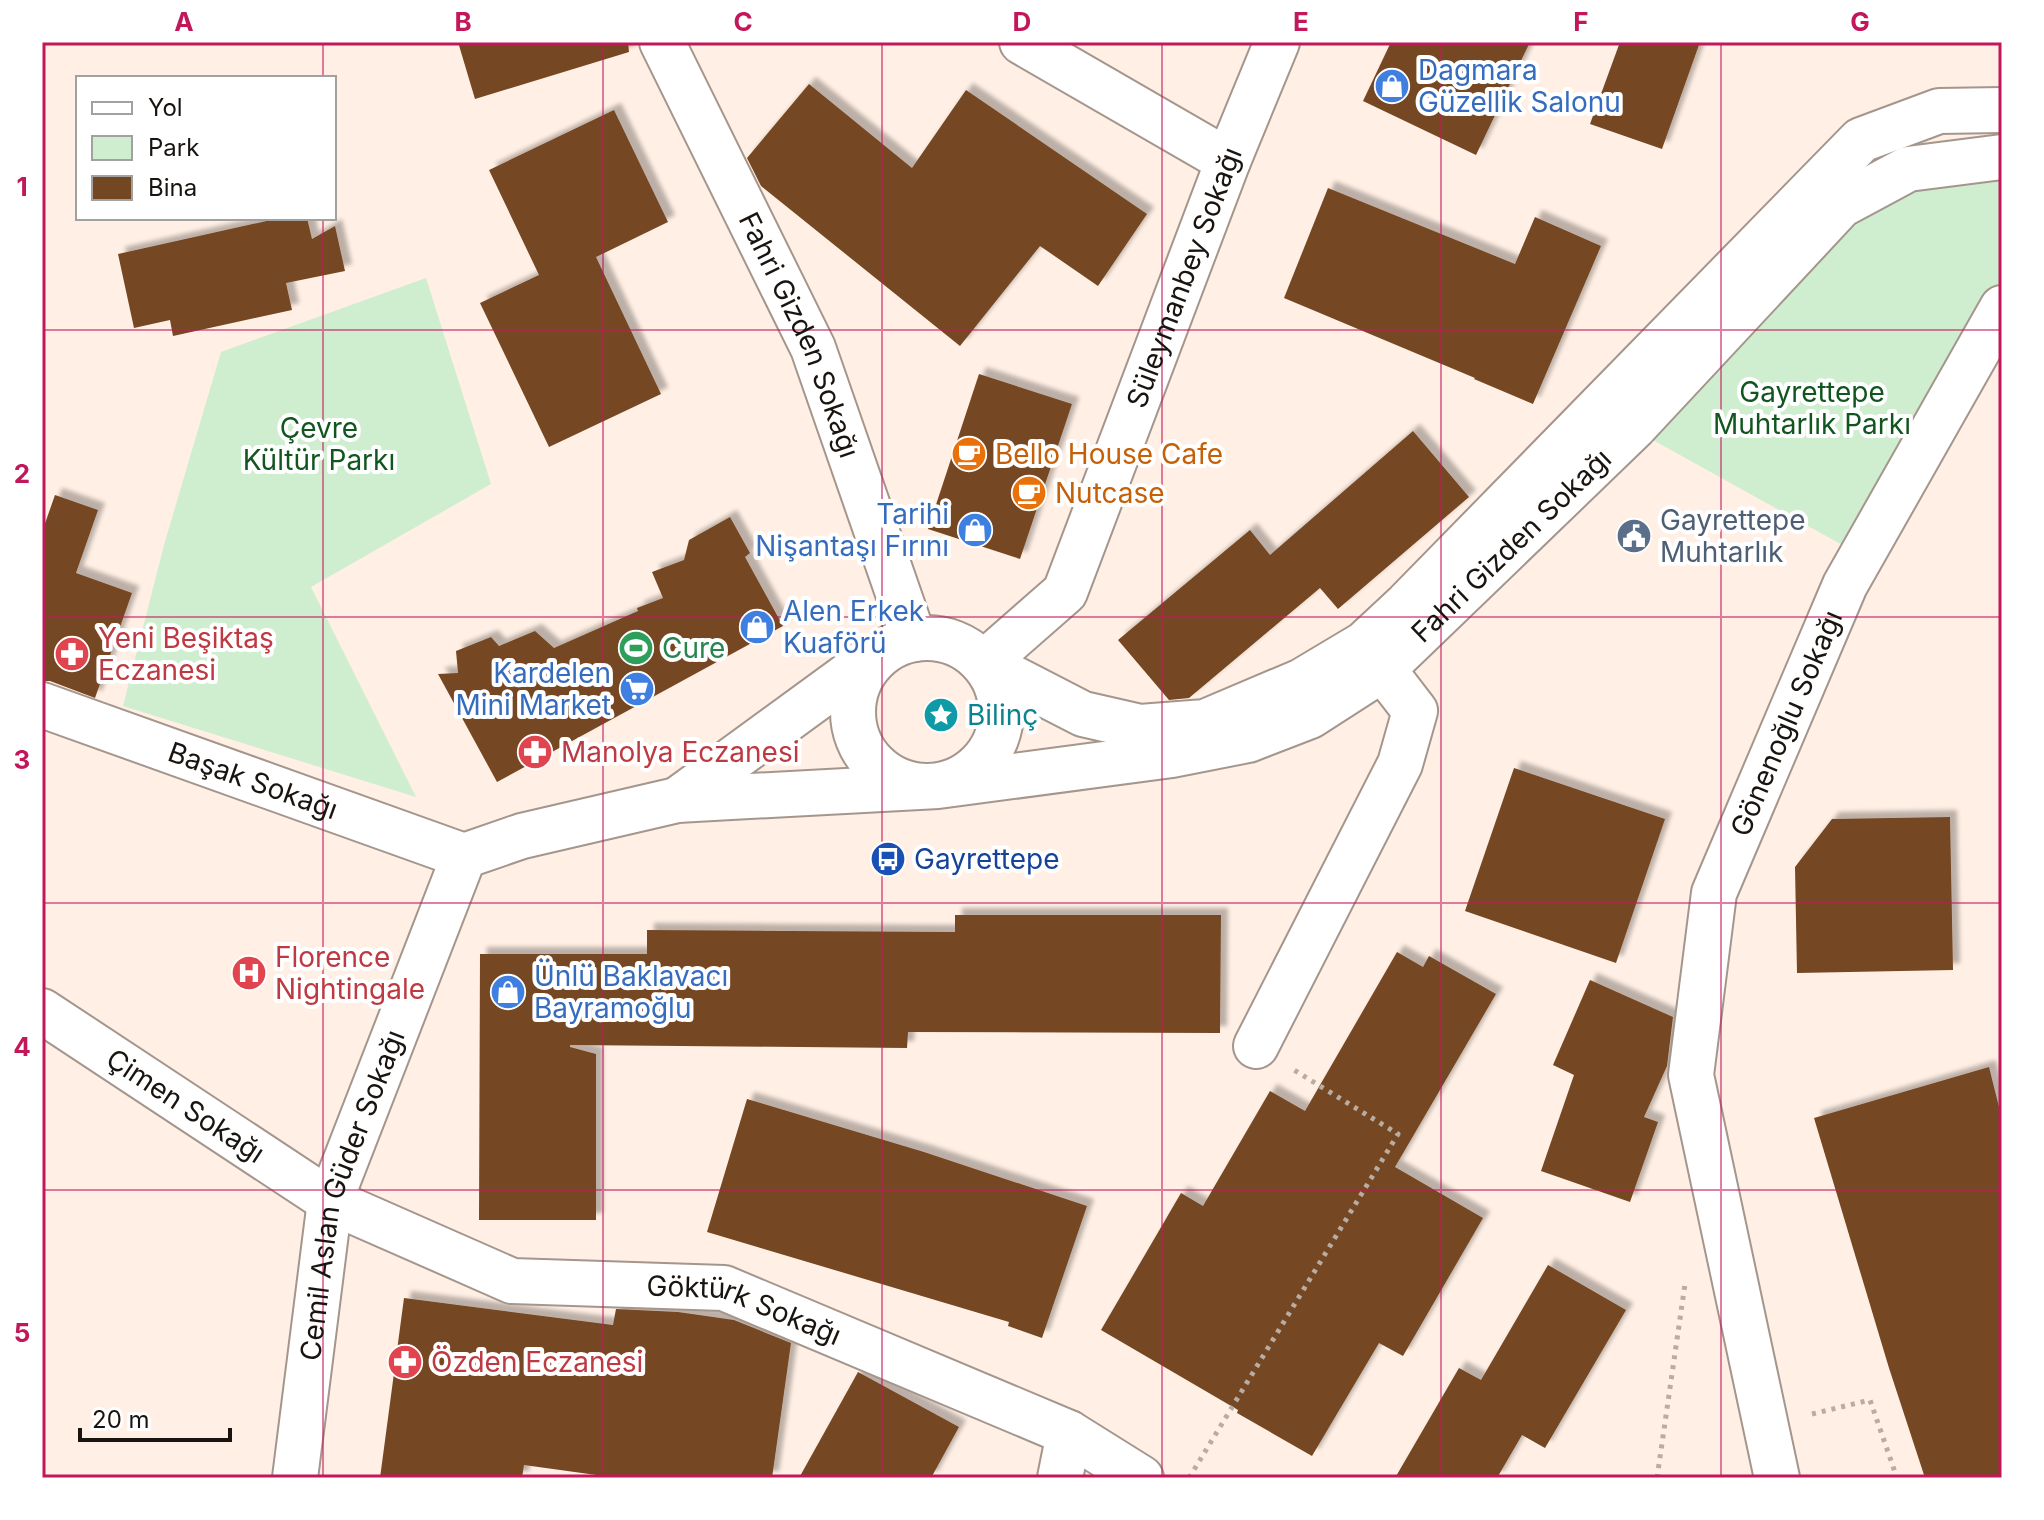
<svg xmlns="http://www.w3.org/2000/svg" width="2044" height="1520" font-family="Inter,sans-serif">
<style>
.green{fill:#ceeecf}
.building{fill:#744723;filter:url(#shadow)}
.lines{fill:none;stroke-linecap:round;stroke-linejoin:round}
.minor-casing{stroke:#a4968c;stroke-width:48}
.path{stroke:#b8aca3;stroke-width:5;stroke-dasharray:4 6;stroke-linecap:butt}
.minor{stroke:#fff;stroke-width:44}
.grid{fill:none;stroke:#c2185b;stroke-width:2;stroke-opacity:0.55}
.labels{text-anchor:middle;dominant-baseline:central;stroke-width:8;stroke-linejoin:round;paint-order:stroke}
.shop-label{font-size:28px;fill:#366cbe;stroke:#fff;text-anchor:start}
.street-label{font-size:28px;fill:#191410;stroke:#fff}
.park-label{font-size:28px;fill:#12561f;stroke:#fff}
.food-label{font-size:28px;fill:#c56008;stroke:#fff;text-anchor:start}
.service-label{font-size:28px;fill:#4e5e75;stroke:#fff;text-anchor:start}
.health-label{font-size:28px;fill:#be3a42;stroke:#fff;text-anchor:start}
.leisure-label{font-size:28px;fill:#27864d;stroke:#fff;text-anchor:start}
.culture-label{font-size:28px;fill:#0d838f;stroke:#fff;text-anchor:start}
.transit-label{font-size:28px;fill:#164399;stroke:#fff;text-anchor:start}
.neatline{fill:none;stroke:#c2185b;stroke-width:3}
.grid-label{font-size:26px;text-anchor:middle;font-weight:bold;fill:#c2185b}
</style>
<defs>
<filter id="shadow"><feDropShadow dx="7" dy="-7" stdDeviation="2" flood-color="#0004"/></filter>
</defs>
<rect width="100%" height="100%" fill="#ffefe4"/>
<g class="green">
<polygon points="2002,175 2002,284 1853,551 1644,435 1871,189"/>
<polygon points="426,278 491,484 311,587 416,797 123,706 164,545 221,352"/>
</g>
<g class="building">
<polygon points="458,42 628,42 629,52 475,99"/>
<polygon points="1391,42 1530,42 1476,155 1363,101"/>
<polygon points="1620,42 1700,42 1662,149 1590,124"/>
<polygon points="809,84 912,168 966,90 1147,214 1098,286 1040,246 960,346 761,186 747,158"/>
<polygon points="614,110 668,222 596,257 661,394 549,447 480,303 539,275 489,170"/>
<polygon points="1328,188 1515,264 1535,217 1601,246 1533,404 1474,379 1475,378 1284,298"/>
<polygon points="280,218 307,218 312,239 335,226 345,271 286,283 292,310 173,336 170,320 134,328 118,254"/>
<polygon points="979,374 1072,404 1020,559 928,529"/>
<polygon points="1413,431 1469,497 1338,609 1320,588 1189,698 1169,700 1118,640 1250,530 1270,555"/>
<polygon points="55,495 98,510 76,573 132,593 95,698 50,681 42,681 42,532"/>
<polygon points="730,517 750,553 745,557 783,626 497,782 438,674 458,673 456,651 491,637 499,646 535,631 554,648 638,611 637,608 663,598 652,572 684,560 689,540"/>
<polygon points="1514,768 1665,819 1616,963 1465,911"/>
<polygon points="1950,817 1953,970 1797,973 1795,867 1832,819"/>
<polygon points="955,915 1221,915 1220,1033 908,1032 907,1048 570,1045 570,1047 596,1054 596,1220 479,1220 480,954 647,954 647,930 955,932"/>
<polygon points="1397,952 1423,967 1429,956 1496,994 1395,1167 1483,1218 1403,1356 1379,1343 1312,1456 1237,1413 1238,1410 1101,1330 1181,1193 1203,1206 1270,1091 1305,1111"/>
<polygon points="1590,980 1673,1017 1667,1066 1644,1117 1658,1122 1630,1202 1541,1171 1574,1075 1553,1065"/>
<polygon points="1989,1067 2002,1119 2002,1478 1925,1478 1889,1368 1814,1118"/>
<polygon points="747,1099 924,1152 1087,1206 1042,1338 1008,1326 1009,1322 707,1232"/>
<polygon points="1548,1265 1626,1310 1545,1448 1522,1435 1497,1478 1395,1478 1459,1368 1481,1380"/>
<polygon points="404,1298 613,1325 616,1309 678,1312 734,1320 791,1343 772,1478 618,1478 524,1465 522,1478 380,1478"/>
<polygon points="858,1372 959,1427 931,1478 799,1478"/>
</g>
<g class="lines">
<defs>
<g id="minor">
<path id="s1" d="M662,42L813,348L914,639"/>
<polyline points="1022,42 1228,161"/>
<circle cx="927" cy="712" r="74"/>
<polyline points="984,663 1083,714 1140,727 1205,722 1302,681 1364,644 1407,604 1861,140 1939,111 2002,110"/>
<path id="s2" d="M984,663L1065,592L1228,161L1277,42"/>
<path id="s3" d="M42,705L464,856"/>
<polyline points="677,800 873,657"/>
<path id="s4" d="M42,1011L330,1201L512,1281L724,1288L1069,1433L1141,1478"/>
<polyline points="1256,1046 1400,764 1415,711 1365,646"/>
<path id="s5" d="M295,1478L330,1201L464,856L522,836L677,800L938,786L1172,755L1248,740L1310,716L1383,669L1634,427L1841,205L1908,169L2002,157"/>
<polyline points="1060,1478 1069,1433"/>
<path id="s6" d="M1777,1478L1691,1075L1714,893L1845,585L2002,308"/>
</g>
</defs>
<use href="#minor" class="minor-casing"/>
<g class="path">
<polyline points="1812,1414 1870,1400 1897,1478"/>
<polyline points="1189,1478 1398,1134 1294,1070"/>
<polyline points="1657,1478 1685,1284"/>
</g>
<use href="#minor" class="minor"/>
</g>
<path class="grid" d="M323,42V78M603,42V1478M882,42V1478M1162,42V1478M1441,42V1478M1721,42V1478M323,218V1478M42,330H2002M42,617H2002M42,903H2002M42,1190H2002"/>
<defs>
<symbol id="shop-disc" viewBox="-11 -11 22 22"><circle r="9.5" fill="#3f7fe0" stroke="#fff"/><path d="M-5-2.5h2.3a2.7 3.5 0 0 1 5.4 0H5L5.5 6h-11ZM-1.5-2.5h3a1.5 2.3 0 0 0-3 0Z" fill="#fff"/></symbol>
<symbol id="cafe-disc" viewBox="-11 -11 22 22"><circle r="9.5" fill="#e8710a" stroke="#fff"/><path d="M-5.5-4.5H6V0H3Q3 3.5 0 3.5H-2.5Q-5.5 3.5-5.5 0ZM3-3.2v2h1.7v-2ZM-6 4.5H4V6H-6Z" fill="#fff"/></symbol>
<symbol id="civic-disc" viewBox="-11 -11 22 22"><circle r="9.5" fill="#5c6f8a" stroke="#fff"/><path d="M-.6-6.5H3V-4.5H.6V-3L4-1V1h2V6H-6V1h2V-1L-.6-3ZM-1.2 2.5V6h2.4V2.5Z" fill="#fff"/></symbol>
<symbol id="stadium-disc" viewBox="-11 -11 22 22"><circle r="9.5" fill="#2e9e5b" stroke="#fff"/><path d="M0-5a6.5 5 0 1 0 0 10a6.5 5 0 1 0 0-10ZM-3.5-1.8h7v3.6h-7Z" fill="#fff"/></symbol>
<symbol id="pharmacy-disc" viewBox="-11 -11 22 22"><circle r="9.5" fill="#e0444e" stroke="#fff"/><path d="M-2-6h4v4h4v4h-4v4h-4v-4h-4v-4h4Z" fill="#fff"/></symbol>
<symbol id="supermarket-disc" viewBox="-11 -11 22 22"><circle r="9.5" fill="#3f7fe0" stroke="#fff"/><path d="M-6-5.5h2.5l.6 2H6L4.5 2H-2.5L-4.4-4H-6ZM-1.5 3.2a1.3 1.3 0 1 0 .1 0ZM3 3.2a1.3 1.3 0 1 0 .1 0Z" fill="#fff"/></symbol>
<symbol id="sight-disc" viewBox="-11 -11 22 22"><circle r="9.5" fill="#0f9aa8" stroke="#fff"/><path d="M0-6L1.8-2.2L6-1.7L2.9 1.2L3.7 5.4L0 3.3L-3.7 5.4L-2.9 1.2L-6-1.7L-1.8-2.2Z" fill="#fff"/></symbol>
<symbol id="bus-disc" viewBox="-11 -11 22 22"><circle r="9.5" fill="#1a4fb4" stroke="#fff"/><path d="M-5-6H5V4H4V6H2V4H-2V6H-4V4H-5ZM-3.5-4V0h7V-4ZM-3.5 1.2v1.5H-2V1.2ZM2 1.2v1.5H3.5V1.2Z" fill="#fff"/></symbol>
<symbol id="hospital-disc" viewBox="-11 -11 22 22"><circle r="9.5" fill="#e0444e" stroke="#fff"/><path d="M-5-5h3v3.5h4V-5h3V5h-3V1.5h-4V5h-3Z" fill="#fff"/></symbol>
</defs>
<g fill-rule="evenodd">
<use href="#shop-disc" x="1372" y="66" width="40" height="40"/>
<use href="#cafe-disc" x="949" y="434" width="40" height="40"/>
<use href="#cafe-disc" x="1009" y="473" width="40" height="40"/>
<use href="#shop-disc" x="955" y="510" width="40" height="40"/>
<use href="#civic-disc" x="1614" y="516" width="40" height="40"/>
<use href="#shop-disc" x="737" y="607" width="40" height="40"/>
<use href="#stadium-disc" x="616" y="628" width="40" height="40"/>
<use href="#pharmacy-disc" x="52" y="634" width="40" height="40"/>
<use href="#supermarket-disc" x="617" y="669" width="40" height="40"/>
<use href="#sight-disc" x="921" y="695" width="40" height="40"/>
<use href="#pharmacy-disc" x="515" y="732" width="40" height="40"/>
<use href="#bus-disc" x="868" y="839" width="40" height="40"/>
<use href="#hospital-disc" x="229" y="953" width="40" height="40"/>
<use href="#shop-disc" x="488" y="972" width="40" height="40"/>
<use href="#pharmacy-disc" x="385" y="1342" width="40" height="40"/>
</g>
<g class="labels">
<g class="shop-label">
<text x="1418" y="70">Dagmara<tspan x="1418" dy="32">Güzellik Salonu</tspan></text>
<text x="949" y="514" text-anchor="end">Tarihi<tspan x="949" dy="32">Nişantaşı Fırını</tspan></text>
<text x="783" y="611">Alen Erkek<tspan x="783" dy="32">Kuaförü</tspan></text>
<text x="611" y="673" text-anchor="end">Kardelen<tspan x="611" dy="32">Mini Market</tspan></text>
<text x="534" y="976">Ünlü Baklavacı<tspan x="534" dy="32">Bayramoğlu</tspan></text>
</g>
<g class="street-label">
<text stroke="none"><textPath href="#s2" startOffset="444">Süleymanbey Sokağı</textPath></text>
<text stroke="none"><textPath href="#s1" startOffset="324">Fahri Gizden Sokağı</textPath></text>
<text stroke="none"><textPath href="#s5" startOffset="1776">Fahri Gizden Sokağı</textPath></text>
<text stroke="none"><textPath href="#s6" startOffset="780">Gönenoğlu Sokağı</textPath></text>
<text stroke="none"><textPath href="#s3" startOffset="224">Başak Sokağı</textPath></text>
<text stroke="none"><textPath href="#s4" startOffset="172">Çimen Sokağı</textPath></text>
<text stroke="none"><textPath href="#s5" startOffset="290">Cemil Aslan Güder Sokağı</textPath></text>
<text stroke="none"><textPath href="#s4" startOffset="780">Göktürk Sokağı</textPath></text>
</g>
<g class="park-label">
<text x="1812" y="392">Gayrettepe<tspan x="1812" dy="32">Muhtarlık Parkı</tspan></text>
<text x="319" y="428">Çevre<tspan x="319" dy="32">Kültür Parkı</tspan></text>
</g>
<g class="food-label">
<text x="995" y="454">Bello House Cafe</text>
<text x="1055" y="493">Nutcase</text>
</g>
<g class="service-label">
<text x="1660" y="520">Gayrettepe<tspan x="1660" dy="32">Muhtarlık</tspan></text>
</g>
<g class="health-label">
<text x="98" y="638">Yeni Beşiktaş<tspan x="98" dy="32">Eczanesi</tspan></text>
<text x="561" y="752">Manolya Eczanesi</text>
<text x="275" y="957">Florence<tspan x="275" dy="32">Nightingale</tspan></text>
<text x="431" y="1362">Özden Eczanesi</text>
</g>
<g class="leisure-label">
<text x="662" y="648">Cure</text>
</g>
<g class="culture-label">
<text x="967" y="715">Bilinç</text>
</g>
<g class="transit-label">
<text x="914" y="859">Gayrettepe</text>
</g>
</g>
<rect width="2044" height="1520" fill="none" stroke="#ffffff" stroke-width="88"/>
<rect x="76" y="76" width="260" height="144" fill="#ffffff" stroke="#a3a19f" stroke-width="2"/>
<rect x="92" y="102" width="40" height="12" fill="#ffffff" stroke="#a3a19f" stroke-width="2"/>
<text x="148" y="116" font-size="24" fill="#191410">Yol</text>
<rect x="92" y="136" width="40" height="24" fill="#ceeecf" stroke="#a3a19f" stroke-width="2"/>
<text x="148" y="156" font-size="24" fill="#191410">Park</text>
<rect x="92" y="176" width="40" height="24" fill="#744723" stroke="#a3a19f" stroke-width="2"/>
<text x="148" y="196" font-size="24" fill="#191410">Bina</text>
<path d="M80 1428v12h150v-12" fill="none" stroke="#191410" stroke-width="4"/>
<text x="92" y="1428" font-size="24" fill="#191410" stroke="#ffffff" stroke-width="6" paint-order="stroke">20 m</text>
<rect x="44" y="44" width="1956" height="1432" class="neatline"/>
<g class="grid-label">
<text x="184" y="31">A</text>
<text x="463" y="31">B</text>
<text x="743" y="31">C</text>
<text x="1022" y="31">D</text>
<text x="1301" y="31">E</text>
<text x="1581" y="31">F</text>
<text x="1860" y="31">G</text>
<text x="22" y="196">1</text>
<text x="22" y="483">2</text>
<text x="22" y="769">3</text>
<text x="22" y="1056">4</text>
<text x="22" y="1342">5</text>
</g>
</svg>
